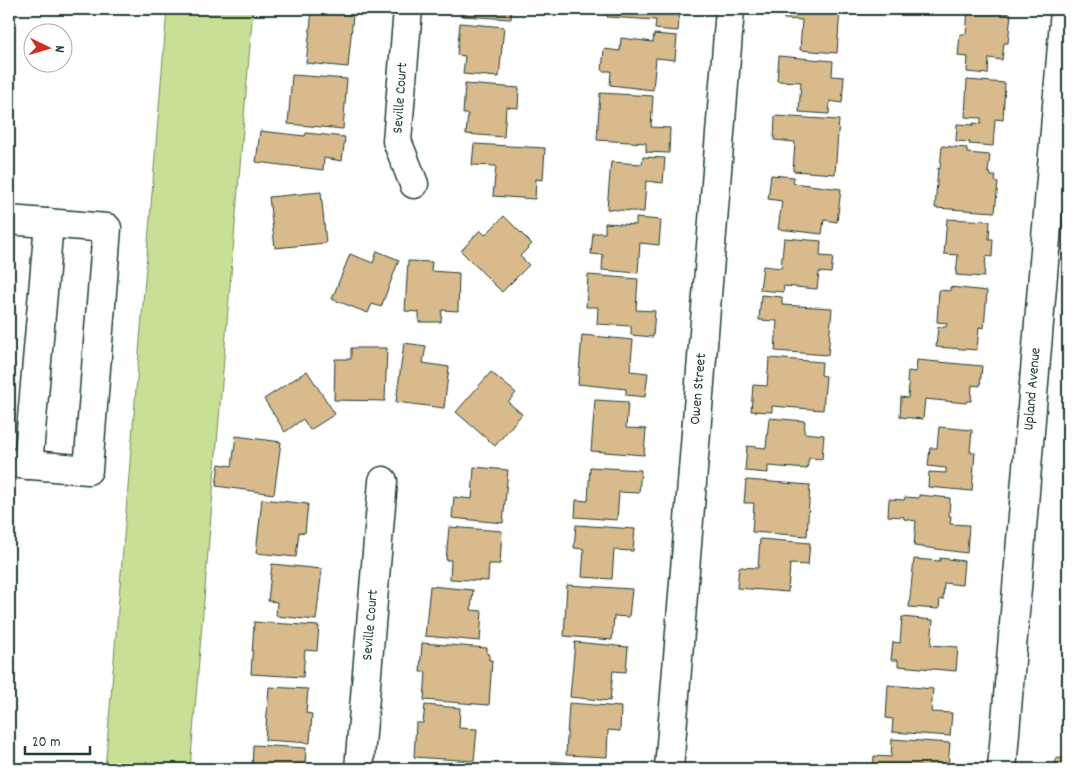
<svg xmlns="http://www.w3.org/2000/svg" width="1077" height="778" font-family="Dekko,sans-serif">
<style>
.green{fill:#c8df95;stroke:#748e64}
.building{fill:#d8ba8c;stroke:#1f3d34}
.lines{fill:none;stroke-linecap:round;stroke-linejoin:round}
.minor-casing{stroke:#1f3d34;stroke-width:31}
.minor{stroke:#fff;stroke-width:28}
.labels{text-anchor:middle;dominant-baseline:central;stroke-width:4;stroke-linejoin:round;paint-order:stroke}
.street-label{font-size:15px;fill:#1f3d34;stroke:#fff}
</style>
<rect width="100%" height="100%" fill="#fff"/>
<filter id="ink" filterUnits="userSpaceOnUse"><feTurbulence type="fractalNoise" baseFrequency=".02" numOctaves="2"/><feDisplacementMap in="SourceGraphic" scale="10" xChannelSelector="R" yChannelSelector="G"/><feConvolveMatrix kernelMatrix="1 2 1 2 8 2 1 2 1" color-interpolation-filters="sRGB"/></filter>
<g filter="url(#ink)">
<polygon class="green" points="167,9 253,9 190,769 105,769"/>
<g class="building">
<polygon points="462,9 512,9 511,19 462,16"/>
<polygon points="608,9 680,9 678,31 655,29 656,20 607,17"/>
<polygon points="785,9 840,9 837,53 800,50 802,20 784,19"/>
<polygon points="968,10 1011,14 1008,43 1004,43 1002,60 989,58 988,74 967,72 968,57 958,56 960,34 966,34"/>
<polygon points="312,11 353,15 348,67 306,63"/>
<polygon points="460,23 504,27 499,77 463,74 465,56 457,55"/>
<polygon points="654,34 677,36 675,60 656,58 653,90 610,85 611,71 602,71 604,49 620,51 621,38 653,42"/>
<polygon points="779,56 833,61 832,76 844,77 842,103 830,101 829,114 799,112 801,82 777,81"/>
<polygon points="292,75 347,79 343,129 288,124"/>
<polygon points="967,80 1005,83 1003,120 995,119 993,146 969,144 970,142 956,141 957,124 973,125 973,123 981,124 981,118 965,117"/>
<polygon points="465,84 519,88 518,108 506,107 504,137 466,134 468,114 463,114"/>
<polygon points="600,93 653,96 651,127 670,128 669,153 646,152 646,143 597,140"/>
<polygon points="775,116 839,120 835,174 793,171 795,142 774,140"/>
<polygon points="260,131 305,136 306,133 345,137 342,161 324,158 323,170 256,162"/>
<polygon points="474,144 545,148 543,180 536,179 535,199 493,196 496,166 472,165"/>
<polygon points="942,146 967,148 967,153 990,155 988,172 991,174 991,176 996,176 995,181 998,183 995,212 935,208 938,168 940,169"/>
<polygon points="643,157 665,158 663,183 646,181 644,212 607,209 611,162 642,164"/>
<polygon points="771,175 794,177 793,183 841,189 837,222 824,220 822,234 778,229 782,201 768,199"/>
<polygon points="321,192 326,243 275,248 269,197"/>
<polygon points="504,216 532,244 520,256 529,265 502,292 461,251 480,230 485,235"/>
<polygon points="636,218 661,220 659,245 640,243 638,273 602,270 603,255 591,254 593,233 605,233 605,223 636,225"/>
<polygon points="947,219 990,221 989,239 993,239 992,257 986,256 984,277 956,275 958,255 944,254"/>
<polygon points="784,238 821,241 820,256 833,257 831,273 819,272 817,289 784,286 783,292 760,290 763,266 781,268"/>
<polygon points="377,251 399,260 381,307 372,304 368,313 332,299 350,254 373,263"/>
<polygon points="408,261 432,262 431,271 459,273 458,311 442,310 441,322 419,322 419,312 405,311"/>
<polygon points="588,275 638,279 636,310 655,311 653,337 631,335 631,326 597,324 598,307 586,307"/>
<polygon points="950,287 987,291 984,328 979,327 977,350 936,347 938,327 946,327 947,323 937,322 939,290 950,291"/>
<polygon points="761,295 782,297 782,305 832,308 828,355 775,351 777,321 759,320"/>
<polygon points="582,335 633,340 630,371 648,373 645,397 626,395 626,389 578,384"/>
<polygon points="404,343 426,346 423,363 449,367 444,408 396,402"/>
<polygon points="351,348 387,348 385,401 334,400 335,359 351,359"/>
<polygon points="769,358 822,362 821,375 826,376 823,410 772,406 772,412 751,411 753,385 767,386"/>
<polygon points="917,360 982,366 980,386 972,385 971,401 967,401 966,403 925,399 923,419 900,417 901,397 908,398 909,384 907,383 908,371 916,372"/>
<polygon points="307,371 335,414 310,430 303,419 285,432 264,399"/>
<polygon points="491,372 516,393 508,402 522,414 495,446 456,412"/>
<polygon points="595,400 628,402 626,428 646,429 644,455 591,451"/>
<polygon points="769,418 805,421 804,433 824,435 822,459 809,458 807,469 768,466 768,473 745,471 747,446 766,448"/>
<polygon points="939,427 972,430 970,452 975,452 972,491 928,487 929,472 946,473 946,468 928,466 930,448 937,448"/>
<polygon points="236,436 281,442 274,494 216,486 219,464 232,466"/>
<polygon points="474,467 508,470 503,523 452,518 454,497 472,499"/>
<polygon points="590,467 641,470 639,493 619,492 617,520 575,517 576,500 588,501"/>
<polygon points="746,480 810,485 807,536 752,532 754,503 744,503"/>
<polygon points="919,495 950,498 949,516 951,516 950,524 969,525 967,553 914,546 916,521 904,519 904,517 888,516 889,499 904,500 905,497 919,498"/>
<polygon points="262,499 308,504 305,533 299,532 296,557 256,553"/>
<polygon points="576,525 635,529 633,551 614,550 612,579 582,577 584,549 574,548"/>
<polygon points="449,527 502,531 500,564 489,564 488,581 450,579 451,560 446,560"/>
<polygon points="760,539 810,543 808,565 790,564 788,592 737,588 739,567 758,568"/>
<polygon points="940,558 964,561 962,585 944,583 943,600 940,599 939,609 909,607 914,559 940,561"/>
<polygon points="272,564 322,569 316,620 276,616 277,602 268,601"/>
<polygon points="567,585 632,589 629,617 614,616 612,640 564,636"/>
<polygon points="430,586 473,590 471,610 482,611 480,641 425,636"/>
<polygon points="902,617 933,620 931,645 958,647 956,671 898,666 898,660 891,660 893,642 900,643"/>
<polygon points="254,622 319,626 317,651 305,650 303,677 251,674"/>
<polygon points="575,642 628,647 626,672 613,671 610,701 570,697"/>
<polygon points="422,643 487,648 487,654 489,654 489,660 492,660 489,705 424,700 426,672 420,672"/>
<polygon points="1064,657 1068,657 1068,685 1062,685"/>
<polygon points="888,685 933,689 931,712 952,713 950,736 892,732 893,719 886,718"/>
<polygon points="269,687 308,689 306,713 312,714 310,743 265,740"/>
<polygon points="569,703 621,707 620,731 608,730 607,757 566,755"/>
<polygon points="425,705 460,708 459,728 477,729 474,761 414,757 416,723 423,723"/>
<polygon points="892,739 950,743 948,766 945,765 945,769 873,769 874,756 891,757"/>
<polygon points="253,745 306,748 305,769 252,769"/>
<polygon points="1056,758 1068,759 1068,769 1055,769"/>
<polygon points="550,761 598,765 597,769 550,769"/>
<polygon points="413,766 461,769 413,769"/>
</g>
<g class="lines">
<defs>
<g id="minor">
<polyline points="408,9 397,141 414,184"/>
<polyline points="9,220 107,228 88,470 9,463"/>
<polyline points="28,465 49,223"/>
<polyline points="359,769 383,481"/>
<polyline points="669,769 730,9"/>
<polyline points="1002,769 1065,9"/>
</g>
</defs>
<use href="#minor" class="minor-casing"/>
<use href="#minor" class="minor"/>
</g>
</g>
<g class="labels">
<g class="street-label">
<text transform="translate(401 98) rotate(-86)">Seville Court</text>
<text transform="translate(699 389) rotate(-85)">Owen Street</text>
<text transform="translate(1033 389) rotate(-85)">Upland Avenue</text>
<text transform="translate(371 625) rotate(-85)">Seville Court</text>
</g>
</g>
<rect width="1077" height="778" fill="none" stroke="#fff" stroke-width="30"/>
<rect x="15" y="15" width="1047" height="748" fill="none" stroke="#1f3d34" stroke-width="2" filter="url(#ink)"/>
<g transform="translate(48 48) rotate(95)"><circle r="24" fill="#ffffff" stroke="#a5b1ae"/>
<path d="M0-4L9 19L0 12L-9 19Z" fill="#c8321e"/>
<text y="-8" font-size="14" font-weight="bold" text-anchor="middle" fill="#1f3d34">N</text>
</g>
<path d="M25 746v8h65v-8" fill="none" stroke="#1f3d34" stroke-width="2.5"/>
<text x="32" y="746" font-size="15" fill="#1f3d34" stroke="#ffffff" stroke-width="4" paint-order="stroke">20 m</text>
</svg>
